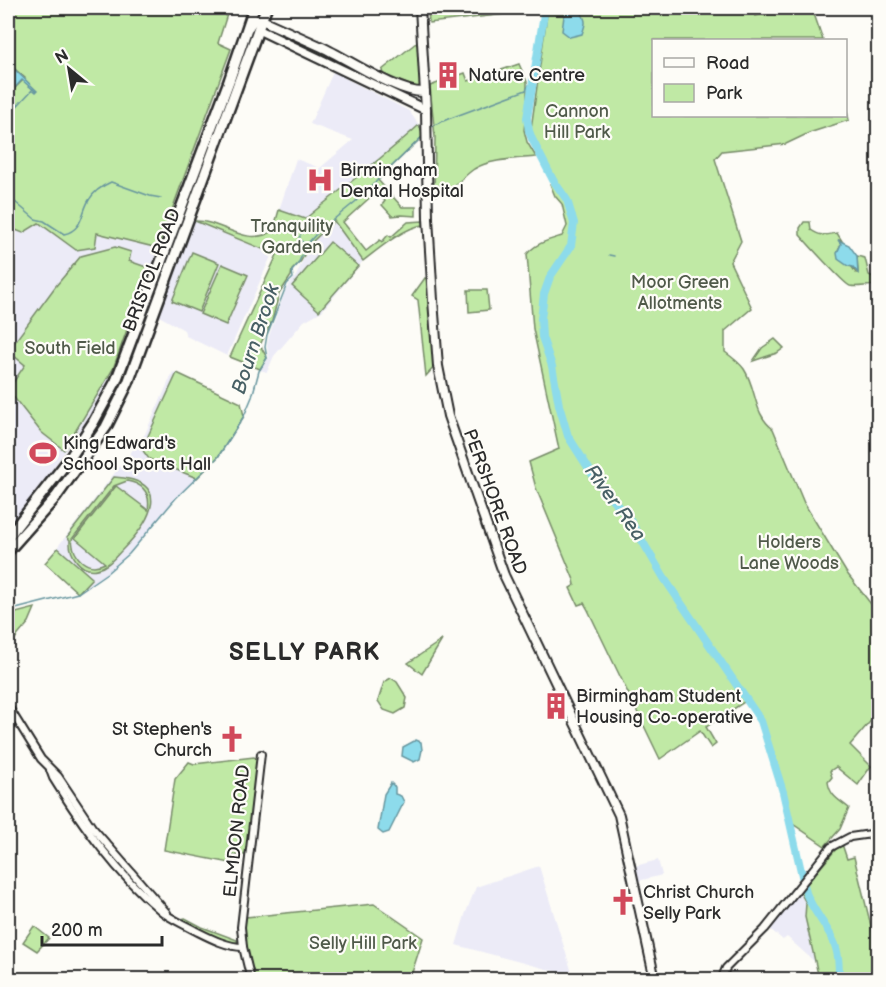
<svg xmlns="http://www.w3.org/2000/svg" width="886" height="987" font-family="'Balsamiq Sans',sans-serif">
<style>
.built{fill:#ecebf7}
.green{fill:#c0e9a5;stroke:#768a68;stroke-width:1.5;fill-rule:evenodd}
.water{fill:#8ddbeb;stroke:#66959e;stroke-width:1.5}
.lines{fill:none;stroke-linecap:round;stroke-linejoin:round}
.stream{stroke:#66959e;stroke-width:1.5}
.river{stroke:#8ddbeb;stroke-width:8}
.minor-casing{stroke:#2b2b2b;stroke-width:10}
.major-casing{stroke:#2b2b2b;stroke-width:12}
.highway-casing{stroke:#2b2b2b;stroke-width:14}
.minor{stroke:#fdfcf7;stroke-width:6}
.major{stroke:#fdfcf7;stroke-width:8}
.highway{stroke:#fdfcf7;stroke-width:9}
.labels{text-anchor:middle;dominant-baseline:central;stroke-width:4.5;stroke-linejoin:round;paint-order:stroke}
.poi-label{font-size:18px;fill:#2b2b2b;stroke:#fdfcf7;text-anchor:start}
.park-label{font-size:18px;fill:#505a4a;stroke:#fdfcf7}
.street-label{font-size:18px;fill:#2b2b2b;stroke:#fdfcf7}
.water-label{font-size:20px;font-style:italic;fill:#486065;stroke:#fdfcf7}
.district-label{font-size:24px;font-weight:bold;letter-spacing:1.5px;fill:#2b2b2b;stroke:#fdfcf7}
</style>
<rect width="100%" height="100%" fill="#fdfcf7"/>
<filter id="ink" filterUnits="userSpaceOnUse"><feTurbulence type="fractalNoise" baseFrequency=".0167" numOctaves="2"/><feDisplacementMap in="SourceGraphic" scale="12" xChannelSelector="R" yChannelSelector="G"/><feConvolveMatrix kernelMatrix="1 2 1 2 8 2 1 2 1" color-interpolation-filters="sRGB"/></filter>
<g filter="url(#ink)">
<g class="built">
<polygon points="333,72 409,111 419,125 389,153 356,176 305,219 279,210 296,159 320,168 353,140 310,124"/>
<polygon points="8,196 35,220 158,248 120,357 110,380 87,420 49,474 8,527"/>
<polygon points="334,220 363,261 322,311 304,321 274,356 267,372 260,370 269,357 267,346 269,336 286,289 296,276 310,244"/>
<polygon points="195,221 272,254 227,356 186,336 184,330 159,316"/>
<polygon points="173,372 241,403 244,416 218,457 176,498 129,554 107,573 78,593 45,563 145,434"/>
<polygon points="658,860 662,875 638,881 635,866"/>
<polygon points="539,866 573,976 456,945 465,915 476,887"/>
<polygon points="800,892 806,903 805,917 816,963 787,937 783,940 770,929"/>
</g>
<g class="green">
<polygon points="8,8 245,8 229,8 218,43 231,49 158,248 97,233 95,247 76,250 39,223 23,233 8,227 8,95 25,78 8,63"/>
<polygon points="428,8 525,8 524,12 429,23"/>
<path d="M548,8H755V16L795,8H812L823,40H654V116H846V105V107L849,120L809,133L786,144L722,151L715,159L741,241L730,262L752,308L725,331V352C732,357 739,362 744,369C757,389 753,414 773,429L804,503L846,572L878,613V695L875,716L850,745L871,766L858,785L836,767L830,771L832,777L828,782C830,796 838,799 849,808L840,829L825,846L790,822L761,721L747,700L706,727L716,744L711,748L700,731L660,759L588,610L584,603L578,605L570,588L575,585L574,580L536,488L529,462L559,449L533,329L527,254C536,243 549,240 562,236L567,226L562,204L555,196L550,184L555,178L533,138L531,129Z"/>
<polygon points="248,31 254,33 152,309 145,312"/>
<polygon points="301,40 383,83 380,85 297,44"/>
<polygon points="416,43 419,47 421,86 417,88 383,74 382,70"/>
<path d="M519,64L527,82V103L524,130L527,142L536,157C517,159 490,159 474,169C460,179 451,192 434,196L435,137L430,86L465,73L468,81Z"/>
<path d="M419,125L423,136L378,180L402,207H416V216L401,215L392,216L382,205L385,201L376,192L343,222L366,251L380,240L382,242L388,235L391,237L408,222L423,221L424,225C406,226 377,250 363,261L334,221L310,244L301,261L292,270L291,276L279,294L272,321L260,345L267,358L260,369L230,357L277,255L195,221C222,220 245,248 273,231L279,210L305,219C343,187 383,158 419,125Z"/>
<path d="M804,222H810L811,230C821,237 826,235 837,233L842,241L839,240L841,244L839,248L856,273H858L857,256L865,258L869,275L878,279V286C869,284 859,288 850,286C844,284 807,243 800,235V228Z"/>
<polygon points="330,242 358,266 319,311 292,286"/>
<polygon points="115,247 131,252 129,261 149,268 113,369 64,450 41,432 8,390 25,365 8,351 55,287 81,256"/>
<polygon points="192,252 219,263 199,312 172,301"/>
<polygon points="222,264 248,275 226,325 200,314"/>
<polygon points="425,278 428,279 435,366 426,376 418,300 412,296"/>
<polygon points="468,290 487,290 489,310 469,312"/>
<polygon points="142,322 146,323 126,382 103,427 40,509 25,521 70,461"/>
<polygon points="775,339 784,348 777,353 753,361 762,348"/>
<polygon points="177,373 241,403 244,416 218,457 197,478 149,459 141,448 149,440 148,436"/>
<path d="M114,477C174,480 151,521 123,549C115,557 108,567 97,569C80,573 69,554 70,540L67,537ZM127,481C143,484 151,493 148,510L116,486L75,538L105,563C87,572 73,558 72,539L114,486Z"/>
<polygon points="58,548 92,578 78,593 45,563"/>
<polygon points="35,608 29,622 14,640 8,634 8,615"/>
<polygon points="442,640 422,674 408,663"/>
<polygon points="391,678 397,682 407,698 405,708 395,714 384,710 378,701 384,682"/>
<polygon points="254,757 257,759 247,855 232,855 230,863 164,850 175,779 189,762 194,764"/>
<polygon points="842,844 847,859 854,857 878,954 878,979 819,979 805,917 806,903 800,892 836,849"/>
<polygon points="374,904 423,938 410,979 253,980 244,934 246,917"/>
<polygon points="185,918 202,927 237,940 237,944 212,938 177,920"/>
<polygon points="34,926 49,938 37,951 23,942"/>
</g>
<g class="water">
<path d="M572,8H580C584,21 588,18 582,34L570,37L562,31L564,16Z"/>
<polygon points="8,63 37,91 36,92 22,80 8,95"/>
<polygon points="838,240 849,245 857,256 858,273 853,267 848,266 838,259 837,253 841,244"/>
<polygon points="416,740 421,742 422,750 420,759 414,762 402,756 403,747"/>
<polygon points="391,783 395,787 395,794 401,796 404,802 389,832 383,834 378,830 384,794"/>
</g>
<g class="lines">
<g class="stream">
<polyline points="8,116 33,89"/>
<polyline points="429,129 434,125 448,119 526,90 534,77"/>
<path d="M8,196L35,219L44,221L64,234C83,230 81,213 89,200C94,191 102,186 111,182L150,196L161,198"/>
<polyline points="296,224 302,227 301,234"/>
<polyline points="300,236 299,239 306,245"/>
<polyline points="609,255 614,256"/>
<polyline points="8,611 78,593 107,573 129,554 176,498 218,457 244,416 252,397 259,371 267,358 265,347 267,335 287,284 293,278 292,271 298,264 307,244 318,232 355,202 424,135"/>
</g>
<path class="river" d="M545,8L527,118L529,131L532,139L553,180L567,200L574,223L571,246L550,277L544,294L541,319L542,337L552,366L559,405L568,436L596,480L630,520L664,578L761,721L783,792L806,893C813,911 824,922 832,938C839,951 839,966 839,980"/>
<defs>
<g id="minor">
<polyline points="873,8 878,23"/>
<polyline points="8,706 41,759 58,776 92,827 167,913"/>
<path d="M50,770L53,778C83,826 116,873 160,910C170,919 184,924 196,931C210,938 227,947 243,947"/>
<polyline points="251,980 243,947 241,927 261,754"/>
<polyline points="721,980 726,968 765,929 831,847 850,837 878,833"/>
</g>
<g id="major">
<polyline points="420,8 426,110 428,218 433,300 438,366 448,416 504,575 619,815 655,980"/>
<path d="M249,27C253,21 255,18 262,20C282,29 302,38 322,47C348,59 399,94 425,92"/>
<polyline points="259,30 426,110"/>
</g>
<g id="highway">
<polyline points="8,537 70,458 93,423 116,381 229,81 254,8"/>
<polyline points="8,551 56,497 106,427 128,383 266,8"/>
</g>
</defs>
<use href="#minor" class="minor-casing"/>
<use href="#major" class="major-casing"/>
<use href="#highway" class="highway-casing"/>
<use href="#minor" class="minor"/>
<use href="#major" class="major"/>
<use href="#highway" class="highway"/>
</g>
</g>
<defs>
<symbol id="building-bare" viewBox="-9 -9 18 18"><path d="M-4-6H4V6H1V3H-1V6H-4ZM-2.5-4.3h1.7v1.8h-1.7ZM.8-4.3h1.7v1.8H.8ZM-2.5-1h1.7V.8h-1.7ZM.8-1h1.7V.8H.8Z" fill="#d1495b" stroke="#fdfcf7" stroke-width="2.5" paint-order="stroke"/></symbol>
<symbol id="hospital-bare" viewBox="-9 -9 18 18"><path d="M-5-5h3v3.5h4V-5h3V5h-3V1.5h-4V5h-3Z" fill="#d1495b" stroke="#fdfcf7" stroke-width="2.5" paint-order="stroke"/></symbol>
<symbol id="stadium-bare" viewBox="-9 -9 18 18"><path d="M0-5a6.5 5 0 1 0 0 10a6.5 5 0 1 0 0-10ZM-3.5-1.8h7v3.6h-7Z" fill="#d1495b" stroke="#fdfcf7" stroke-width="2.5" paint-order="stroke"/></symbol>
<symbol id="church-bare" viewBox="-9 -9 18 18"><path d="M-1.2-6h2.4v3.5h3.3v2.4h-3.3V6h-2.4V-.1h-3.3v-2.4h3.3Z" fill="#d1495b" stroke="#fdfcf7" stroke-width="2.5" paint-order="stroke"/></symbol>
</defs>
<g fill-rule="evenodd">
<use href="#building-bare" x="429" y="56" width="38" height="38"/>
<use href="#hospital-bare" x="301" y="161" width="38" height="38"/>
<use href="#stadium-bare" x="24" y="434" width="38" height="38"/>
<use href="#building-bare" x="537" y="687" width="38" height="38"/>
<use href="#church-bare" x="213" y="720" width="38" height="38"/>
<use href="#church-bare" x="604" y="883" width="38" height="38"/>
</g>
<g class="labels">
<g class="poi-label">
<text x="468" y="75">Nature Centre</text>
<text x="340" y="170">Birmingham<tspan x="340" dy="21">Dental Hospital</tspan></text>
<text x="63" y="443">King Edward's<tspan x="63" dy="21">School Sports Hall</tspan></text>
<text x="576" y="696">Birmingham Student<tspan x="576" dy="21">Housing Co-operative</tspan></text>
<text x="212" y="729" text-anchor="end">St Stephen's<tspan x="212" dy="21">Church</tspan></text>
<text x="643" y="892">Christ Church<tspan x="643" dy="21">Selly Park</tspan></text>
</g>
<g class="park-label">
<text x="577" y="111">Cannon<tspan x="577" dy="21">Hill Park</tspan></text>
<text x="292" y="226">Tranquility<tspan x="292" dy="21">Garden</tspan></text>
<text x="680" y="282">Moor Green<tspan x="680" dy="21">Allotments</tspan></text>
<text x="70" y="348">South Field</text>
<text x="789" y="542">Holders<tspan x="789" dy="21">Lane Woods</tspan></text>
<text x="363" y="943">Selly Hill Park</text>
</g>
<g class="street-label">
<text transform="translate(152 270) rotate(-69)">BRISTOL ROAD</text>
<text transform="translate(495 502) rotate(70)">PERSHORE ROAD</text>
<text transform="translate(237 831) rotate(-84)">ELMDON ROAD</text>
</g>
<g class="water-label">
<text transform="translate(256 339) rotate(-72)">Bourn Brook</text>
<text transform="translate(615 503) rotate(54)">River Rea</text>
</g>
<g class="district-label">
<text x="305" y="652">SELLY PARK</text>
</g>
</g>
<rect width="886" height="987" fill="none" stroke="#fdfcf7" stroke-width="30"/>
<rect x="15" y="15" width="856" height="957" fill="none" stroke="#2b2b2b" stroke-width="2" filter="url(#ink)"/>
<rect x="652" y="39" width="195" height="78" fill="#fdfcf7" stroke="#a9a8a5" stroke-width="1.5"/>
<rect x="664" y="58" width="30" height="9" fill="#fdfcf7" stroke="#a9a8a5" stroke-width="1.5"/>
<text x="706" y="69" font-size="18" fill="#2b2b2b">Road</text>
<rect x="664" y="84" width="30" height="18" fill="#c0e9a5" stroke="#a9a8a5" stroke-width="1.5"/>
<text x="706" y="99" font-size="18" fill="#2b2b2b">Park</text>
<g transform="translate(69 69) rotate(330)" stroke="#fdfcf7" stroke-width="4.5" paint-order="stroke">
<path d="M0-4.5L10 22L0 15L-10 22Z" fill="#2b2b2b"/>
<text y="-9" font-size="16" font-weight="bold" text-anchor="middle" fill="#2b2b2b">N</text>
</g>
<path d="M42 936v9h120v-9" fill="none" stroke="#2b2b2b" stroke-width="3"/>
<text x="51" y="936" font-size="18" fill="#2b2b2b" stroke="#fdfcf7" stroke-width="4.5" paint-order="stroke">200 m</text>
</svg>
